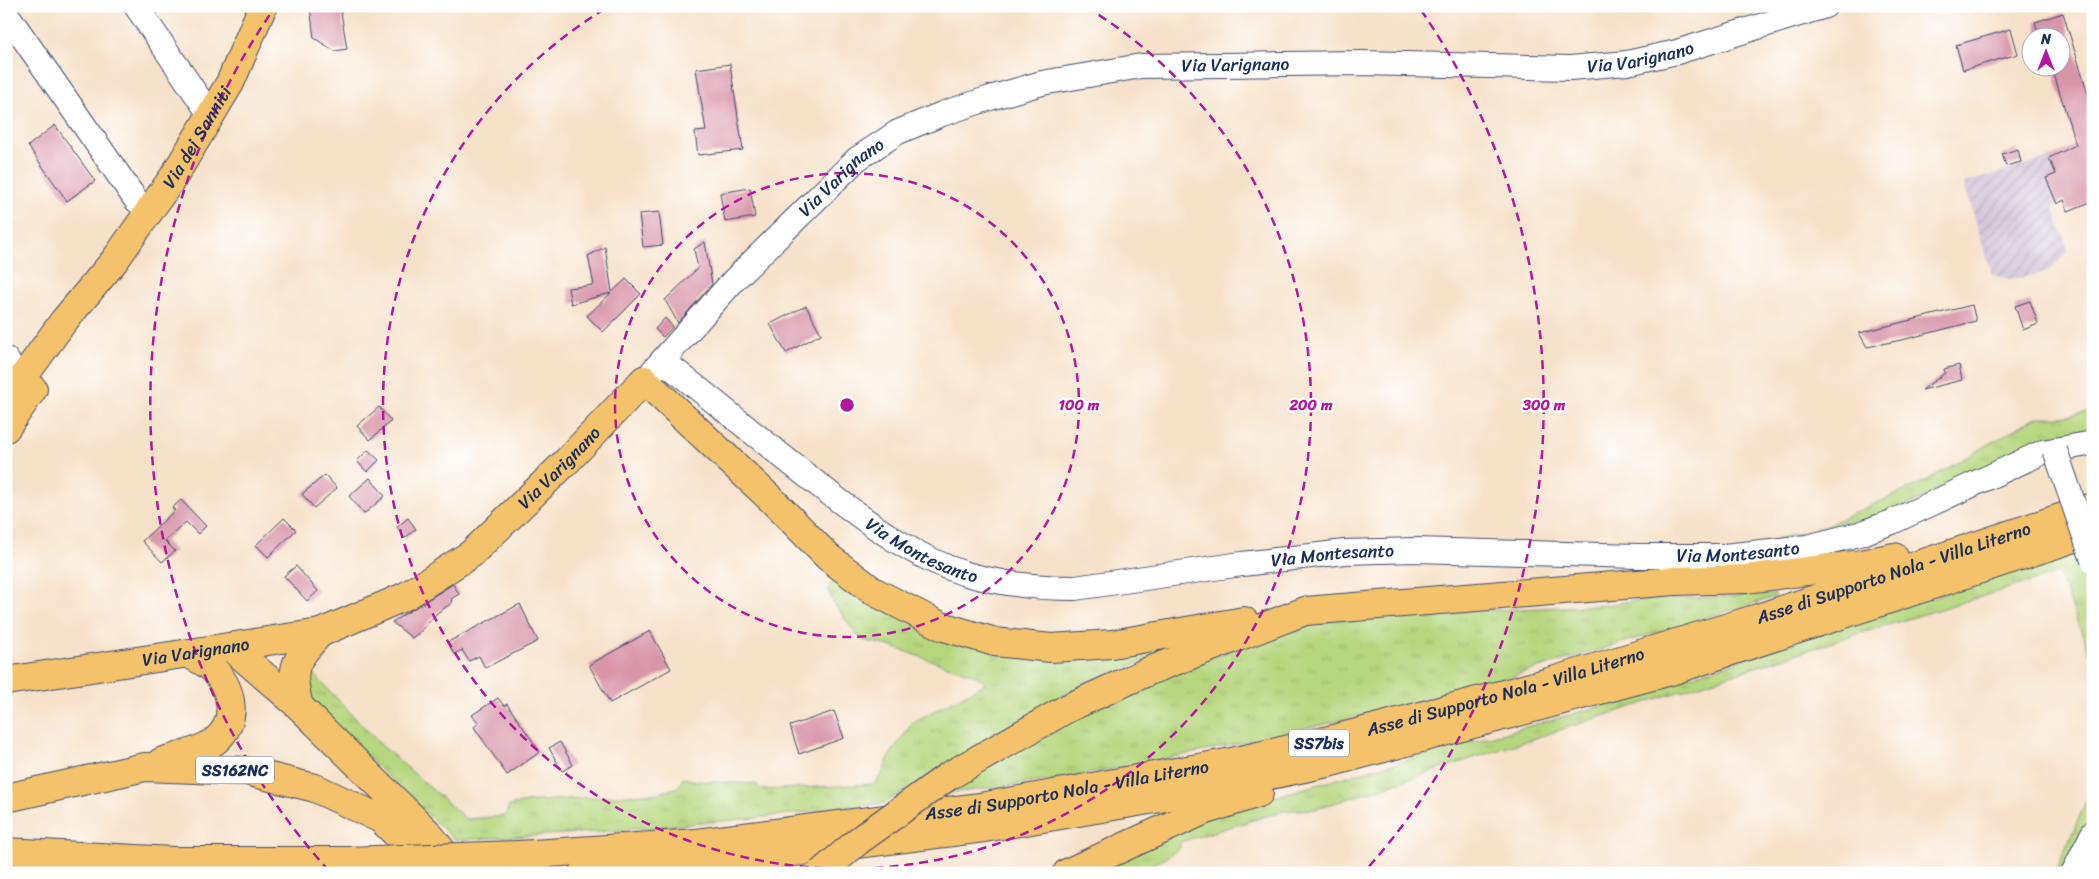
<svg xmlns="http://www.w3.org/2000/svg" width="2099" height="879" font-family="Sriracha,sans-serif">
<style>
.industrial{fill:url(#industrial-furrows)}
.grass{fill:url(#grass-tufts);stroke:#68826e}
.building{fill:#d995aa}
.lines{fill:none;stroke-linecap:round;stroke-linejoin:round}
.minor-casing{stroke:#3c4a6e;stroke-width:26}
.major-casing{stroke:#3c4a6e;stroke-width:30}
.highway-casing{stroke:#3c4a6e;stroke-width:30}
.minor{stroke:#fff;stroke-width:24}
.major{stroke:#f4c26a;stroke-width:28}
.highway{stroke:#f4c26a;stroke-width:28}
.minor-bridge-casing{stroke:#3c4a6e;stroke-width:26;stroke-linecap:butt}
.highway-bridge-casing{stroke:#3c4a6e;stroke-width:30;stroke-linecap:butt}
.minor-bridge{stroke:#fff;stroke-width:24}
.highway-bridge{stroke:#f4c26a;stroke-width:28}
.ring{fill:none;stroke:#b5179e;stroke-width:2.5;stroke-dasharray:9 6}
.labels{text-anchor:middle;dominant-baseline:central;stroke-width:4.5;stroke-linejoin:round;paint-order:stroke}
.shield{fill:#fff;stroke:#5f6d8e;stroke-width:1}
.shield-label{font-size:16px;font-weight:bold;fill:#1b2f5e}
.street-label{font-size:18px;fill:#1b2f5e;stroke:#fff}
.centre{fill:#b5179e;stroke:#fff;stroke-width:2.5}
.ring-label{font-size:15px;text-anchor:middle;font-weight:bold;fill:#b5179e;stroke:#fff;stroke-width:4.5;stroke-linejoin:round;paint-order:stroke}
</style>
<defs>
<pattern id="industrial-furrows" width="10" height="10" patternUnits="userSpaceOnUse" patternTransform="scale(1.25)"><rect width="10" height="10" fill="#cdbed3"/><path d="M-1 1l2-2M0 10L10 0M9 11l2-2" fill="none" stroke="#a69bae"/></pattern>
<pattern id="grass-tufts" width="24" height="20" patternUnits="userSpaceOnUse" patternTransform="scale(1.25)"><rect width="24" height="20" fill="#b6d67d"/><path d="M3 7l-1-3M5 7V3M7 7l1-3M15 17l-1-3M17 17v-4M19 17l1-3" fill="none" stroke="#9cb86e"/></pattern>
</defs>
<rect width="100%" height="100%" fill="#fff"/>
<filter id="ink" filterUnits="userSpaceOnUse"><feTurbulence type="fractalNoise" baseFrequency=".02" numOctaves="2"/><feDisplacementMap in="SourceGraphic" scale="10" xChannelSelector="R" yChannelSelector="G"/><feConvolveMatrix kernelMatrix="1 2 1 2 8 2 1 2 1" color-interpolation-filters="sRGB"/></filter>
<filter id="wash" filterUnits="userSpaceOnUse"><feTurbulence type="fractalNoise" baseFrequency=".0096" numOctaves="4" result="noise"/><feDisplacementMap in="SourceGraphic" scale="20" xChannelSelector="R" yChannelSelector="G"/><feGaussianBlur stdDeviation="1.12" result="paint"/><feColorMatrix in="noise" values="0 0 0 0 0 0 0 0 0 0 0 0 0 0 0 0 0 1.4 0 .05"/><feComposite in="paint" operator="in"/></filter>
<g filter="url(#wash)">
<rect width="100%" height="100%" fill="#f6e1c9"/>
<polygon class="industrial" points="2049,158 2056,174 2046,178 2057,204 2053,207 2069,252 2048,271 2028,277 2008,279 1992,274 1964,183"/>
<g class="grass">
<polygon points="2093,411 2093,435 2069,433 2055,435 1855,531 1773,540 1821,528 1924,482 2036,417 2061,417"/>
<polygon points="2082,548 2093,579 2093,662 2059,573 1845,638 1316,809 1283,811 1180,842 1180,848 1162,860 1128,873 1081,873 1215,813 1591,709"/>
<polygon points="839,578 950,635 1185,646 1089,681 1031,713 885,803 756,818 600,832 455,840 309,702 305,665 379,743 466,819 505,816 509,806 525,802 659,793 678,787 683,778 698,781 756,784 762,790 874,784 882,774 890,755 913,722 985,684 982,679 974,675 889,646 863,640 856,634 833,602 828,591 830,584"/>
<polygon points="1775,594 1775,597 1482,685 1351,718 1219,748 1062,779 942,794 1065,721 1243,645 1302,627 1337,620 1400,614 1609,605 1630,601"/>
<polygon points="2093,785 2093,814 2062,873 2055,873"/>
</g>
<g id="blocks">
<g class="building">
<polygon points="310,6 340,6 347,49 335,51 314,38"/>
<polygon points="2063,13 2093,110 2093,201 2068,211 2064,200 2057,204 2046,178 2056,174 2049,158 2076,145 2052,68 2062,68 2062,38 2040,38 2035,22"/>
<polygon points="2011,29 2018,54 1963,70 1956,45"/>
<polygon points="730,64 743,150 698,155 695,132 706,131 696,69"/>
<polygon points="55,125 95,181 67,201 28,146"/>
<polygon points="2018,149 2021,162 2006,166 2002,154"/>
<polygon points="750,188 755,217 725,222 720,193"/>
<polygon points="659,212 663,245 643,247 639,214"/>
<polygon points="705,242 712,284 678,323 665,300 698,268 694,249"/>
<polygon points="605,247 612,292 626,279 641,294 603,332 587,316 611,293 571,304 568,288 594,285 588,256"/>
<polygon points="2030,301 2038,324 2023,330 2015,306"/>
<polygon points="1972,305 1976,321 1906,339 1867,347 1859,333"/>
<polygon points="806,306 821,334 786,353 770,324"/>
<polygon points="665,318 673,327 663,337 655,329"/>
<polygon points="1959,365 1962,380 1922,390 1945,373 1944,369"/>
<polygon points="379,407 391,421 370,440 357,426"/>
<polygon points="368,450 379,460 367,472 357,461"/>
<polygon points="325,475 337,488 314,508 302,494"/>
<polygon points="370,478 385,496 364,514 349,496"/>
<polygon points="181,500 206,526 198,534 186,522 165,541 175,551 162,562 142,541 175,510 172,508"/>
<polygon points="284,518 296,530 268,557 256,545"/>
<polygon points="408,518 416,529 405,538 397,527"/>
<polygon points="296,566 318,591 307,601 284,576"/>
<polygon points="453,584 459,594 451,599 452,603 437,613 420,632 412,638 392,622"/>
<polygon points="520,604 538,641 485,668 479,656 469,661 462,650 454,654 448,642"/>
<polygon points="650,631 671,669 610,703 589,665"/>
<polygon points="498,698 504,706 507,704 540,752 507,775 474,727 479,723 472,715"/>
<polygon points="834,711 844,738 799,754 790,726"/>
<polygon points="560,742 573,765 562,771 549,748"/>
</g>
</g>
</g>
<g filter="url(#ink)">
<use href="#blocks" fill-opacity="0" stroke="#3c4a6e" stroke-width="1"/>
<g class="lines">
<defs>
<g id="minor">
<polyline points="136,6 211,116"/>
<polyline points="6,13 136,200 149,212"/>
<polyline points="6,359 21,381"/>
<path id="s1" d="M663,361C720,405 775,452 833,496C872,526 915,557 963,573C1000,584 1037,588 1075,588L1242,564L1345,552L1415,550L1639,556H1724L1807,547L1859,534L1892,522L2043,452L2093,443"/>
<path id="s2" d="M652,372L734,280L857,159L898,132L942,114L990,98L1042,83L1141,66L1362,63L1570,68L1627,63L1677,52L1825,6"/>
<polyline points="2073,873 2093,833"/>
</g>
<g id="major">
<path id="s3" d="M6,401L63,322L115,260L174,176L230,83L263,6"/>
<polyline points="6,428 33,389"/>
<path id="s4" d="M6,681L320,633L406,596L471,554L567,461L644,380"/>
</g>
<g id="highway">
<polyline points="644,380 773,501 828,557 873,591 941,626 995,642 1051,648 1112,644 1244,621"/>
<path d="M320,633C294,662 289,667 299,706L428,833L460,873"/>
<polyline points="232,648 299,706"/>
<path d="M161,762C178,756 201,752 215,741C239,722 233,689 213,669C207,663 197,659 190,654"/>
<polyline points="947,777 1068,708 1149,671 1305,611 1674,581 1746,579 1861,564 1894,557"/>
<polyline points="6,798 145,767 246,771 315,788 381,819 436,873"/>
<polyline points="6,852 173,861 346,861"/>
<path id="s5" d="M519,855L696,843L980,807L1232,762L1334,739L1549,682L1758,618L2093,507"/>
<polyline points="583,873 701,864 984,828 1155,799 1328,763 1671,671 2093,532"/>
<polyline points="1067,873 1203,811 1259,793"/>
</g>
</defs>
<use href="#minor" class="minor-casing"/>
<use href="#major" class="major-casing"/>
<use href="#highway" class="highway-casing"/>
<use href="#minor" class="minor"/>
<use href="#major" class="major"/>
<use href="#highway" class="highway"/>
<defs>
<polyline id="minor-bridge" points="2055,450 2093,560"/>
<g id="highway-bridge">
<polyline points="346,861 519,855"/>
<polyline points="821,873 858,841 947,777"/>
</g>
</defs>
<use href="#minor-bridge" class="minor-bridge-casing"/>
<use href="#highway-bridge" class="highway-bridge-casing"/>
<use href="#minor-bridge" class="minor-bridge"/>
<use href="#highway-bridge" class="highway-bridge"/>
</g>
</g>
<g class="ring">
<circle cx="847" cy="405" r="232"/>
<path d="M1086 7A464 464 0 1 1 608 7"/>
<path d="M329 871A697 697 0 0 1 273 10M1421 10A697 697 0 0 1 1365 871"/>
</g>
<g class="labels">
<g class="shield">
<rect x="1289" y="729.5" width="60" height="27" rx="4"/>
<rect x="196" y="756.5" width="78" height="27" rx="4"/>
</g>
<g class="shield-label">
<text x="1319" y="743">SS7bis</text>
<text x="235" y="770">SS162NC</text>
</g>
<g class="street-label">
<text stroke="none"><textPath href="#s2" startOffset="1098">Via Varignano</textPath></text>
<text stroke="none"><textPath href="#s2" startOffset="692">Via Varignano</textPath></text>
<text stroke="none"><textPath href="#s3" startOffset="326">Via dei Sanniti</textPath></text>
<text stroke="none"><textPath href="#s2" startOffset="272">Via Varignano</textPath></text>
<text stroke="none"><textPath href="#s4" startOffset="612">Via Varignano</textPath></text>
<text stroke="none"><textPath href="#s1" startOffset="322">Via Montesanto</textPath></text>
<text stroke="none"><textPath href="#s1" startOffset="1148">Via Montesanto</textPath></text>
<text stroke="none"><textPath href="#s1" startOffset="742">Via Montesanto</textPath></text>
<text stroke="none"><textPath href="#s5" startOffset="1408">Asse di Supporto Nola - Villa Literno</textPath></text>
<text stroke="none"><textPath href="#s4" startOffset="192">Via Varignano</textPath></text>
<text stroke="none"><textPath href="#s5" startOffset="1002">Asse di Supporto Nola - Villa Literno</textPath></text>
<text stroke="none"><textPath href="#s5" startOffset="552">Asse di Supporto Nola - Villa Literno</textPath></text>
</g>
</g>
<circle cx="847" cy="405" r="8" class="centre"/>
<g class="ring-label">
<text x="1079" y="410">100 m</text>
<text x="1311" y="410">200 m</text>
<text x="1544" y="410">300 m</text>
</g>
<rect width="2099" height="879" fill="none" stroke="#fff" stroke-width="25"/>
<g transform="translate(2046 52)"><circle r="24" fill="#ffffff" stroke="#a4acbf"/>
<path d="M0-4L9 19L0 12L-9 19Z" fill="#b5179e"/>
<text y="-8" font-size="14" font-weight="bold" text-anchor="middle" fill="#1b2f5e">N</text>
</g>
</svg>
